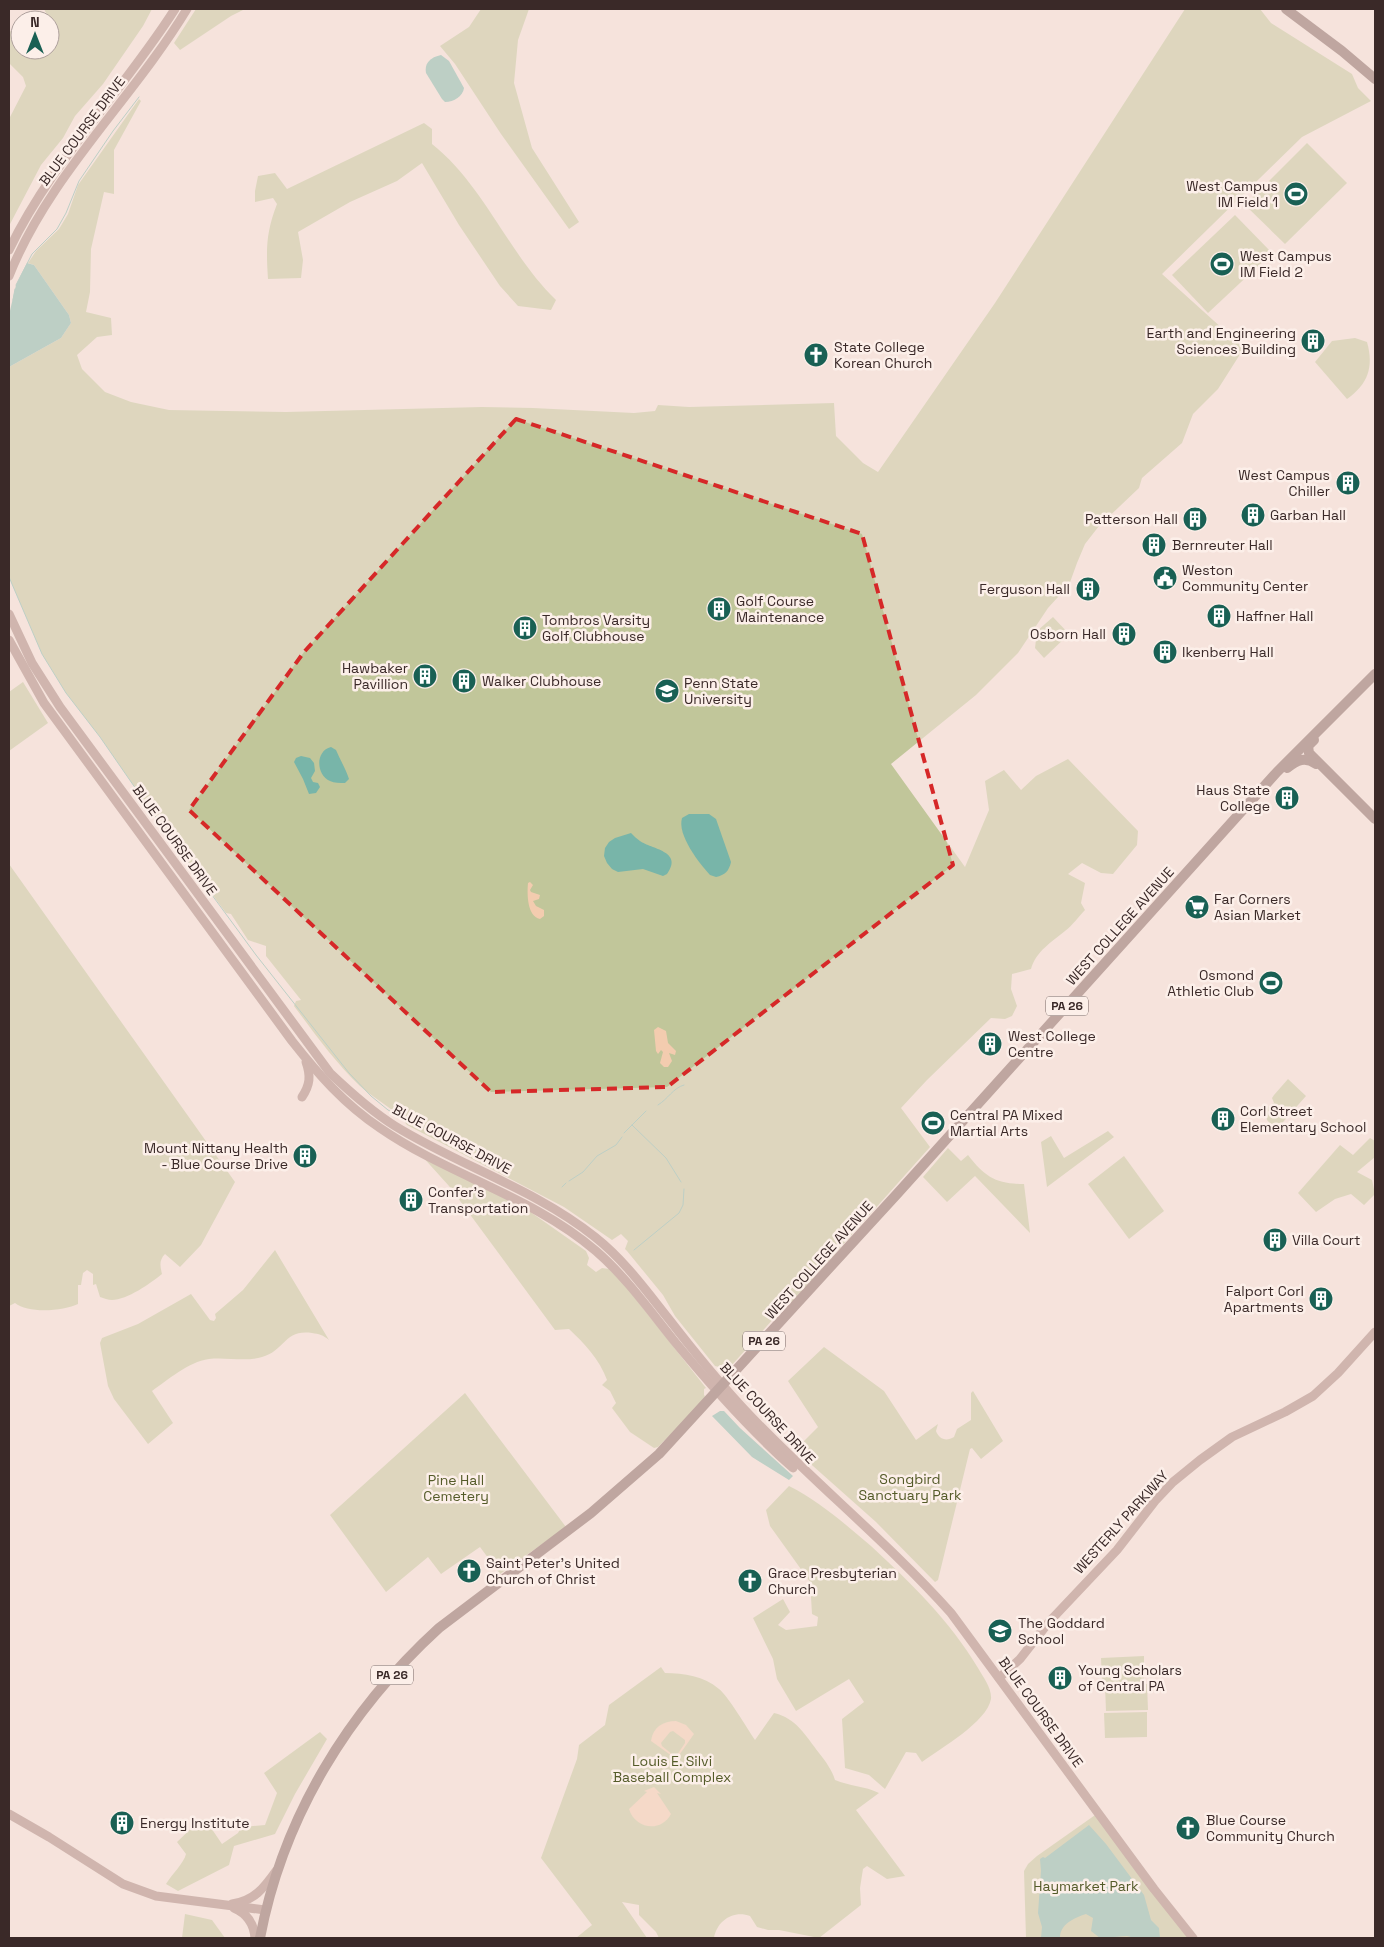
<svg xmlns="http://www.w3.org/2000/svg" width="1384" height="1947" font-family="'Space Grotesk',sans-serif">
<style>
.green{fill:#c1c69a}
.sand{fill:#f3ccaf;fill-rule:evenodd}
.water{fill:#78b5a9}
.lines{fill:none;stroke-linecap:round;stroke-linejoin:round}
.stream{stroke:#78b5a9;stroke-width:1}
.secondary{stroke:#a27d77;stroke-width:9}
.primary{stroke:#7d5b57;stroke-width:10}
.marked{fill:none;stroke:#d62828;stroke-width:4;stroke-dasharray:10 6;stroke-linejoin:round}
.labels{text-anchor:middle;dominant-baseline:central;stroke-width:5;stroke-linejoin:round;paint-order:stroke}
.shield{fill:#fcefe9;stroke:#746462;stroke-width:1}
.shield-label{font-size:12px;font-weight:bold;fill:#3a2928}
.street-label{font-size:14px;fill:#3a2928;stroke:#fcefe9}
.poi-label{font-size:14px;fill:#3a2928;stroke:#fcefe9;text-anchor:start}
.park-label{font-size:14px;fill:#545b29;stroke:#fcefe9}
</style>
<rect width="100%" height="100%" fill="#f5e3dc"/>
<g class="green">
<polygon points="44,9 152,9 143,26 103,84 75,116 63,138 41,165 9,226 9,119 26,86 23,77 9,63 9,32 20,27 20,50 50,50 50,20 37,20 47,15"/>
<polygon points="196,9 245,9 231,16 180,50 174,43"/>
<polygon points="481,9 529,9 518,40 514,83 532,148 579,222 569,229 501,134 455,64 440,46 469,27"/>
<path d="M1185,9H1260L1271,23L1352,74L1358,88L1371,101L1302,137L1162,274L1244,348L1218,389L1193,414L1182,443L1142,478L1139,488L1099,526L1085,544L1077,563L1069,585L1048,608L1018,653L976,695L891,764L965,867L989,810L985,781L1004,770L1021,790L1036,776L1068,759L1138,831L1137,845L1113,874L1101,873L1082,863L1068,874L1085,883L1081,903L1085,910C1078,917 1073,925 1065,931C1052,942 1036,951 1031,969L1012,974L1011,989L1017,1006L1012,1016L1005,1019L991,1018L927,1080L901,1108L930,1147L791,1303L783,1308L731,1366L724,1370L723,1368L715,1366L675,1316L663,1295L627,1251L625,1249L628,1241L621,1234L612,1240L564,1207L407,1125C395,1108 375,1100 360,1086C334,1061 315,1034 294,1006L296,1001L301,1000L266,956V946L248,940L231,914L226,913L165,831L100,737L66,693L42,654L9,577V367L61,338L71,323L69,315L34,265L28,263L36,251L59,229L68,214L78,185L139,99L141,101L114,150V194L104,192L91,249L90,292L86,312L111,318L112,335L97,337L77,355L82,369L105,392L131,402L169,410L286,412L482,407L533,408L634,413L655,411L658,405L689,407L834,403L836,436L863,463L878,472L995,303Z"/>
<path d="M424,123L432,129V144C484,185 509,255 556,300L551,310L518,306L500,286L459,225L422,163L397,181L350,202L298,232L303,260L301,278L268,279C266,248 266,233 277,204L273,198L255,202V191L258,176L275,173L287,189Z"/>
<polygon points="1307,143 1347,183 1285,244 1245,205"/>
<polygon points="1235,215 1272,253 1208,313 1172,275"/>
<path d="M1355,338L1367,342C1374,367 1368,384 1347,399L1315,362L1332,341Z"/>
<polygon points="1053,617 1069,634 1044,658 1035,648 1037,631"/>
<polygon points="23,682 48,723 9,751 9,692"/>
<path d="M9,864L235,1182L201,1245L180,1267L165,1254C159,1260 160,1266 162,1274C151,1283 127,1300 112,1300C108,1300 104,1298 100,1297L96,1284L93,1285V1274L87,1270L83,1273L81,1285H78V1304C64,1311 28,1314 15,1303L9,1306Z"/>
<path d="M1288,1079L1306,1096L1276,1130L1267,1120C1266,1112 1266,1106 1274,1103L1272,1098L1274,1095Z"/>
<polygon points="1108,1131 1114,1137 1047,1187 1041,1142 1051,1136 1064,1158"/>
<polygon points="1370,1138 1375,1141 1375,1157 1357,1172 1372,1180 1375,1194 1364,1205 1351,1194 1335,1199 1316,1212 1298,1193 1340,1145 1353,1155"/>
<path d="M948,1148L961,1161L968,1155C985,1177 996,1184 1024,1184L1030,1233L975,1176L947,1202L923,1177Z"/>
<path d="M421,1155L529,1211L586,1251L589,1258L587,1265L596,1272L602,1268L609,1269L624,1284L706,1388L704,1389V1395L705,1396L702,1402L658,1447L654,1448L630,1432L612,1408L616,1403L610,1391L602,1385L607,1380C600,1360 584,1343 569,1329L555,1330L449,1186Z"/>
<polygon points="1124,1156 1164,1211 1129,1239 1088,1184"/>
<path d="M275,1250L329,1340C323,1335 319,1334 312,1333C284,1329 285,1351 262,1357C246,1362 226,1357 209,1359C188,1362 168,1380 152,1391L173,1423L148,1444L114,1399L108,1386L100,1343L102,1338L138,1324L191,1294L210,1320L214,1321L216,1318L215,1314L243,1290Z"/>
<path d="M824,1347L884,1391L916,1440L938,1424L936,1431C939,1439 946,1442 954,1437L957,1429L971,1420V1393L973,1391L1003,1441L981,1459L972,1448L970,1449L938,1580L935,1582L876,1522L795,1450L818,1427L788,1381Z"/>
<polygon points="465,1393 566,1527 500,1574 480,1547 441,1574 428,1557 386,1592 330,1515"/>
<path d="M789,1486C819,1501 845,1524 871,1546C911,1583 950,1621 978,1668C983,1677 992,1688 991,1699C987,1722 941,1748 922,1762L916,1753L906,1752L885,1789L869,1775L845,1768L842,1719L864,1702L849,1679L796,1711L777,1679L773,1659L753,1618L783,1599L790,1612L778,1625L786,1630L817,1626L818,1617L812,1614L811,1597L813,1586L770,1526L766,1510Z"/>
<polygon points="1144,1656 1144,1682 1102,1683 1101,1658"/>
<path d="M661,1667L665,1673C684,1673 704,1676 719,1689C728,1696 747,1728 755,1740L774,1713C796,1718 806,1736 819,1753C826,1762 832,1770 835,1780C849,1786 865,1786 879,1793L856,1810L905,1876L887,1879L867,1866L863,1869L860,1888L861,1905L819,1938L779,1930H768L757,1927L750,1916C733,1910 717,1921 714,1938H659L656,1932L639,1915V1905L622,1902L647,1938H576L592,1925L541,1858L577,1759L579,1745L605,1725L609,1705Z"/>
<polygon points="1147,1684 1148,1710 1106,1711 1105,1686"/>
<polygon points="1147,1712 1147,1737 1105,1738 1104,1713"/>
<path d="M320,1732L327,1739L295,1794L275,1834L234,1846L229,1865L178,1891L166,1884C172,1874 184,1863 186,1854L177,1842L201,1819L202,1820L205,1819L222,1844L238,1833L241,1827L265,1825L277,1793L264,1773Z"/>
<polygon points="1098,1813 1193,1938 1026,1938 1024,1871 1028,1864 1037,1856"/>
<polygon points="185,1914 212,1920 225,1938 182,1938"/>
</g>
<g class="sand">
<path d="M530,882L533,885L530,890L531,892L540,895L539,899L533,901L536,906L544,910V916L540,919C527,916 527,894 528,883Z"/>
<polygon points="658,1027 666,1031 668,1043 676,1051 675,1055 669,1053 672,1061 668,1067 664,1067 660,1063 663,1052 661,1050 658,1054 656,1051 654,1030"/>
<path d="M676,1721L686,1725L694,1734L675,1761L673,1759L672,1756L651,1741C653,1727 663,1721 676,1721ZM673,1731L685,1740V1743L677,1755H673L662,1746L661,1743L670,1732Z"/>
<path d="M654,1787L661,1794L657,1793L671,1814C661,1833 635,1829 629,1809L647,1792L644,1791Z"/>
</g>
<g class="water">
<path d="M441,55L449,61L464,88C463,96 454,102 445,102L442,99L426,73C424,62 432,57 441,55Z"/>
<polygon points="27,263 34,265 69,315 71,323 61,338 9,367 9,315 16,285"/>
<path d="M331,747L336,750C340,760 346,769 349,779L345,783C340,783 334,783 330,781C316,775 315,751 331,747Z"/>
<polygon points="301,756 310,758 314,763 315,771 311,778 313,782 318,783 320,787 316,793 309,794 303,779 294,762 296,758"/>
<path d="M689,814H709L716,819L731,862C729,871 725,875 716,877L710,875C699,863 677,835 682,818Z"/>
<path d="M631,833C634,836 637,839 640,841C651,849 684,851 667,874L663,876L643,869L618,872L612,869L607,863L604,856L605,848L609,842L615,838Z"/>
<polygon points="720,1411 724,1411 740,1428 793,1476 789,1480 752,1457 712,1416"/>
<path d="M1089,1825L1106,1844L1144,1895L1151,1920L1159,1928L1160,1938H1135L1127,1936L1100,1938L1091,1931L1093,1918L1086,1914C1074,1918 1060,1924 1060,1938H1041L1042,1927L1038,1913L1041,1871L1040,1859L1043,1857L1045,1858Z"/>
</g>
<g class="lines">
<g class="stream">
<polyline points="16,285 32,254 57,229 66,213 79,181 113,131 139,97"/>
<polyline points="13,300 15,289"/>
<polyline points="9,577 42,654 66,693 100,737 165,831 256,955 349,1073 371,1096 388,1110 434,1133 501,1160"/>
<path d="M658,1105C668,1099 673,1088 684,1085"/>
<polyline points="632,1125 666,1158 681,1182"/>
<polyline points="624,1133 646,1111"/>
<polyline points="569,1181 583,1172 597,1156 616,1145 622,1137"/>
<polyline points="562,1187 566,1183"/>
<polyline points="634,1250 679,1213 683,1205 684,1189"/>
</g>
<g class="secondary">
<path d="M9,250C51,162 123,91 175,9"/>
<path d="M9,276C49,175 132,100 187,9"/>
<path d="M9,614L32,663L60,707L330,1073C350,1092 371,1111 395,1126C460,1166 535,1189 595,1237C624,1260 645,1289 668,1318C692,1349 716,1379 743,1408C809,1479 886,1540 951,1613L1154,1889L1193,1938"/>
<path d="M9,640L44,703L292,1041C318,1074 344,1104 380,1128C448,1175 532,1196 596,1251C626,1277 650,1311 675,1342C712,1387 749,1429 793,1468"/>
<path d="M302,1097C310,1085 311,1076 306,1062"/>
<polyline points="999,1678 1020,1659 1049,1622 1117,1550 1155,1501 1173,1482 1200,1460 1232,1437 1285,1412 1313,1396 1338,1373 1375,1332"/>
<polyline points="9,1814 49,1837 123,1884 156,1896 265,1910"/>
<path d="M232,1904C254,1901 264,1888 276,1871"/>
<path d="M234,1908C248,1914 254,1924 255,1938"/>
</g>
<g class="primary">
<polyline points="1286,9 1342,51 1375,79"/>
<polyline points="1314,740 1308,746 1309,753 1375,819"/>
<path d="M1287,768C1297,760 1305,756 1316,764"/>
<path d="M260,1938C283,1817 348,1711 439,1628L591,1513L659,1454L897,1194L1277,772L1375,674"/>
</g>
</g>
<path d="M0 0H1384V1947H0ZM516,419L862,534L953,865L667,1087L491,1092L189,810L304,652Z" fill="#f5e3dc" fill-opacity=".55" fill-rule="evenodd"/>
<path class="marked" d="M516,419L862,534L953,865L667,1087L491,1092L189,810L304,652Z"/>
<defs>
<symbol id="stadium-disc" viewBox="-11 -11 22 22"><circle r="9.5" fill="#196054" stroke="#fcefe9"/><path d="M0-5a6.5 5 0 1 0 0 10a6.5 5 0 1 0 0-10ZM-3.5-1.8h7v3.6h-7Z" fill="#fff"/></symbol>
<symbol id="building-disc" viewBox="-11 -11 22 22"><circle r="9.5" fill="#196054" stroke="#fcefe9"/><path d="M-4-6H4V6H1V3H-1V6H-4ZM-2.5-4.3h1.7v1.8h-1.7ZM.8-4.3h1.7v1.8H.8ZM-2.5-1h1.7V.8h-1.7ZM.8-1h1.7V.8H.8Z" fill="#fff"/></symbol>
<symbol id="church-disc" viewBox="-11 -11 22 22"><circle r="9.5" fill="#196054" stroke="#fcefe9"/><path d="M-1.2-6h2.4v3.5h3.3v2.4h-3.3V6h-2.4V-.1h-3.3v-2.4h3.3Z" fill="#fff"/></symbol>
<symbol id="civic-disc" viewBox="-11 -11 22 22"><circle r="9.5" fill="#196054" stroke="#fcefe9"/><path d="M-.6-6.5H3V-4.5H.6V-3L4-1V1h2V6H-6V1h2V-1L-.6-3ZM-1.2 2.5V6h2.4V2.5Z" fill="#fff"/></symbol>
<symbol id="university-disc" viewBox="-11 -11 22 22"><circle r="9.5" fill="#196054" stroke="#fcefe9"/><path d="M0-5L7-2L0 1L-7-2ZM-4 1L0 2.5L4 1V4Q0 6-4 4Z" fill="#fff"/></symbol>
<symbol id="supermarket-disc" viewBox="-11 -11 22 22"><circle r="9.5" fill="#196054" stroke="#fcefe9"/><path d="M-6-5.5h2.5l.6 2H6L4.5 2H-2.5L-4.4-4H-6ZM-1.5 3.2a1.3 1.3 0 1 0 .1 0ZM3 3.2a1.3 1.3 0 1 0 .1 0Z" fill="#fff"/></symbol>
<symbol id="school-disc" viewBox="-11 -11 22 22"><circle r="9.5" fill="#196054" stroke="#fcefe9"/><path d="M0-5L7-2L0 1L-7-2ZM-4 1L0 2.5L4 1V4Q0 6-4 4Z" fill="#fff"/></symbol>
</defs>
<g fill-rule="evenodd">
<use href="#stadium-disc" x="1282" y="180" width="28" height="28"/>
<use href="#stadium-disc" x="1208" y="250" width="28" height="28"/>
<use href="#building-disc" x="1299" y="327" width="28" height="28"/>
<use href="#church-disc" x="802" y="341" width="28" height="28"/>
<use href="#building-disc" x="1334" y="469" width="28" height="28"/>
<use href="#building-disc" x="1239" y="501" width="28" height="28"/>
<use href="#building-disc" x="1181" y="505" width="28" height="28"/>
<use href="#building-disc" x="1140" y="531" width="28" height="28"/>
<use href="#civic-disc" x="1151" y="564" width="28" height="28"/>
<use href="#building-disc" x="1074" y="575" width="28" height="28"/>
<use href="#building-disc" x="705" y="595" width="28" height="28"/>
<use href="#building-disc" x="1205" y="602" width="28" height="28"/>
<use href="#building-disc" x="511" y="614" width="28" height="28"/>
<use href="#building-disc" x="1110" y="620" width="28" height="28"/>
<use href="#building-disc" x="1151" y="638" width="28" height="28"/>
<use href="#building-disc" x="411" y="662" width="28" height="28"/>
<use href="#building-disc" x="450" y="667" width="28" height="28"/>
<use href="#university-disc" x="653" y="677" width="28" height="28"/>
<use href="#building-disc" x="1273" y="784" width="28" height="28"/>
<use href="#supermarket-disc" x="1183" y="893" width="28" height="28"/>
<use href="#stadium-disc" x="1257" y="969" width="28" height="28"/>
<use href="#building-disc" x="976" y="1030" width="28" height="28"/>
<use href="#building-disc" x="1209" y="1105" width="28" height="28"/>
<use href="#stadium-disc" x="919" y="1109" width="28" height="28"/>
<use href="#building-disc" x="291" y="1142" width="28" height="28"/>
<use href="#building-disc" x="397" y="1186" width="28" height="28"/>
<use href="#building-disc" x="1261" y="1226" width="28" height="28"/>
<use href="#building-disc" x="1307" y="1285" width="28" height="28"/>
<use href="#church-disc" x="455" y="1557" width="28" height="28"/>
<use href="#church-disc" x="736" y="1567" width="28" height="28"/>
<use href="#school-disc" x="986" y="1617" width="28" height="28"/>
<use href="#building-disc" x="1046" y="1664" width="28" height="28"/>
<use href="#building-disc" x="108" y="1809" width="28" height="28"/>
<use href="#church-disc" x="1174" y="1814" width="28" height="28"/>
</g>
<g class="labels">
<g class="shield">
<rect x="1046" y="996.5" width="42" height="19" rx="4"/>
<rect x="743" y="1331.5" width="42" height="19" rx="4"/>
<rect x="371" y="1665.5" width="42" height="19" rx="4"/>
</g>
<g class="shield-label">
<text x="1067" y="1006">PA 26</text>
<text x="764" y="1341">PA 26</text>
<text x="392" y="1675">PA 26</text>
</g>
<g class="street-label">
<text transform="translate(82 131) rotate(-53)">BLUE COURSE DRIVE</text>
<text transform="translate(175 840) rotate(54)">BLUE COURSE DRIVE</text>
<text transform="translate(1120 926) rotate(-48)">WEST COLLEGE AVENUE</text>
<text transform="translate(452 1139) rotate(28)">BLUE COURSE DRIVE</text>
<text transform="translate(819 1260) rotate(-48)">WEST COLLEGE AVENUE</text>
<text transform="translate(768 1413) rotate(47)">BLUE COURSE DRIVE</text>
<text transform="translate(1121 1522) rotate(-48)">WESTERLY PARKWAY</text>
<text transform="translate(1041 1712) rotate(54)">BLUE COURSE DRIVE</text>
</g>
<g class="poi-label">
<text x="1278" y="186" text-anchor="end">West Campus<tspan x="1278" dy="16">IM Field 1</tspan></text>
<text x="1240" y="256">West Campus<tspan x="1240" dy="16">IM Field 2</tspan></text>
<text x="1296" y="333" text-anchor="end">Earth and Engineering<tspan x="1296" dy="16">Sciences Building</tspan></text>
<text x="834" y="347">State College<tspan x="834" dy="16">Korean Church</tspan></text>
<text x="1330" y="475" text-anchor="end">West Campus<tspan x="1330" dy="16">Chiller</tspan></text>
<text x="1270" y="515">Garban Hall</text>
<text x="1178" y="519" text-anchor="end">Patterson Hall</text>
<text x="1172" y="545">Bernreuter Hall</text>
<text x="1182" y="570">Weston<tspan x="1182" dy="16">Community Center</tspan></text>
<text x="1070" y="589" text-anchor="end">Ferguson Hall</text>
<text x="736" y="601">Golf Course<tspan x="736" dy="16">Maintenance</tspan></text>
<text x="1236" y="616">Haffner Hall</text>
<text x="542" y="620">Tombros Varsity<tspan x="542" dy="16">Golf Clubhouse</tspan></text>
<text x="1106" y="634" text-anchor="end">Osborn Hall</text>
<text x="1182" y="652">Ikenberry Hall</text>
<text x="408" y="668" text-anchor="end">Hawbaker<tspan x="408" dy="16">Pavillion</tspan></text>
<text x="482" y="681">Walker Clubhouse</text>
<text x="684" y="683">Penn State<tspan x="684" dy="16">University</tspan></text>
<text x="1270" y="790" text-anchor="end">Haus State<tspan x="1270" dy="16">College</tspan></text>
<text x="1214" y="899">Far Corners<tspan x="1214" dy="16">Asian Market</tspan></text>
<text x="1254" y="975" text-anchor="end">Osmond<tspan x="1254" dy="16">Athletic Club</tspan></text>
<text x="1008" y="1036">West College<tspan x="1008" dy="16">Centre</tspan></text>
<text x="1240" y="1111">Corl Street<tspan x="1240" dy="16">Elementary School</tspan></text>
<text x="950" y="1115">Central PA Mixed<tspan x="950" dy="16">Martial Arts</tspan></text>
<text x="288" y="1148" text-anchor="end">Mount Nittany Health<tspan x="288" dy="16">- Blue Course Drive</tspan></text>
<text x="428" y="1192">Confer's<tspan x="428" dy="16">Transportation</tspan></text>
<text x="1292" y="1240">Villa Court</text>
<text x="1304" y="1291" text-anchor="end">Falport Corl<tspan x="1304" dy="16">Apartments</tspan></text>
<text x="486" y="1563">Saint Peter's United<tspan x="486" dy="16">Church of Christ</tspan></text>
<text x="768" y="1573">Grace Presbyterian<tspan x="768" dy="16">Church</tspan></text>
<text x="1018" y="1623">The Goddard<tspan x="1018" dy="16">School</tspan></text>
<text x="1078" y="1670">Young Scholars<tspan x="1078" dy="16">of Central PA</tspan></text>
<text x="1206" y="1820">Blue Course<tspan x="1206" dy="16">Community Church</tspan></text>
<text x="140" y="1823">Energy Institute</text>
</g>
<g class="park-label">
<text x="910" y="1479">Songbird<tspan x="910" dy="16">Sanctuary Park</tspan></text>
<text x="456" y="1480">Pine Hall<tspan x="456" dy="16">Cemetery</tspan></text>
<text x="672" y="1761">Louis E. Silvi<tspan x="672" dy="16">Baseball Complex</tspan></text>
<text x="1086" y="1886">Haymarket Park</text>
</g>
</g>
<rect width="1384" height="1947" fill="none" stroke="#3a2928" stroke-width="20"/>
<g transform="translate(35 35)"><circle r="24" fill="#fcefe9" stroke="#aea09c"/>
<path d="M0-4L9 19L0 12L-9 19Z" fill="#196054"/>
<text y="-8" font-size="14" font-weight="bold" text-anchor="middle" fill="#3a2928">N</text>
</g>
</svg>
